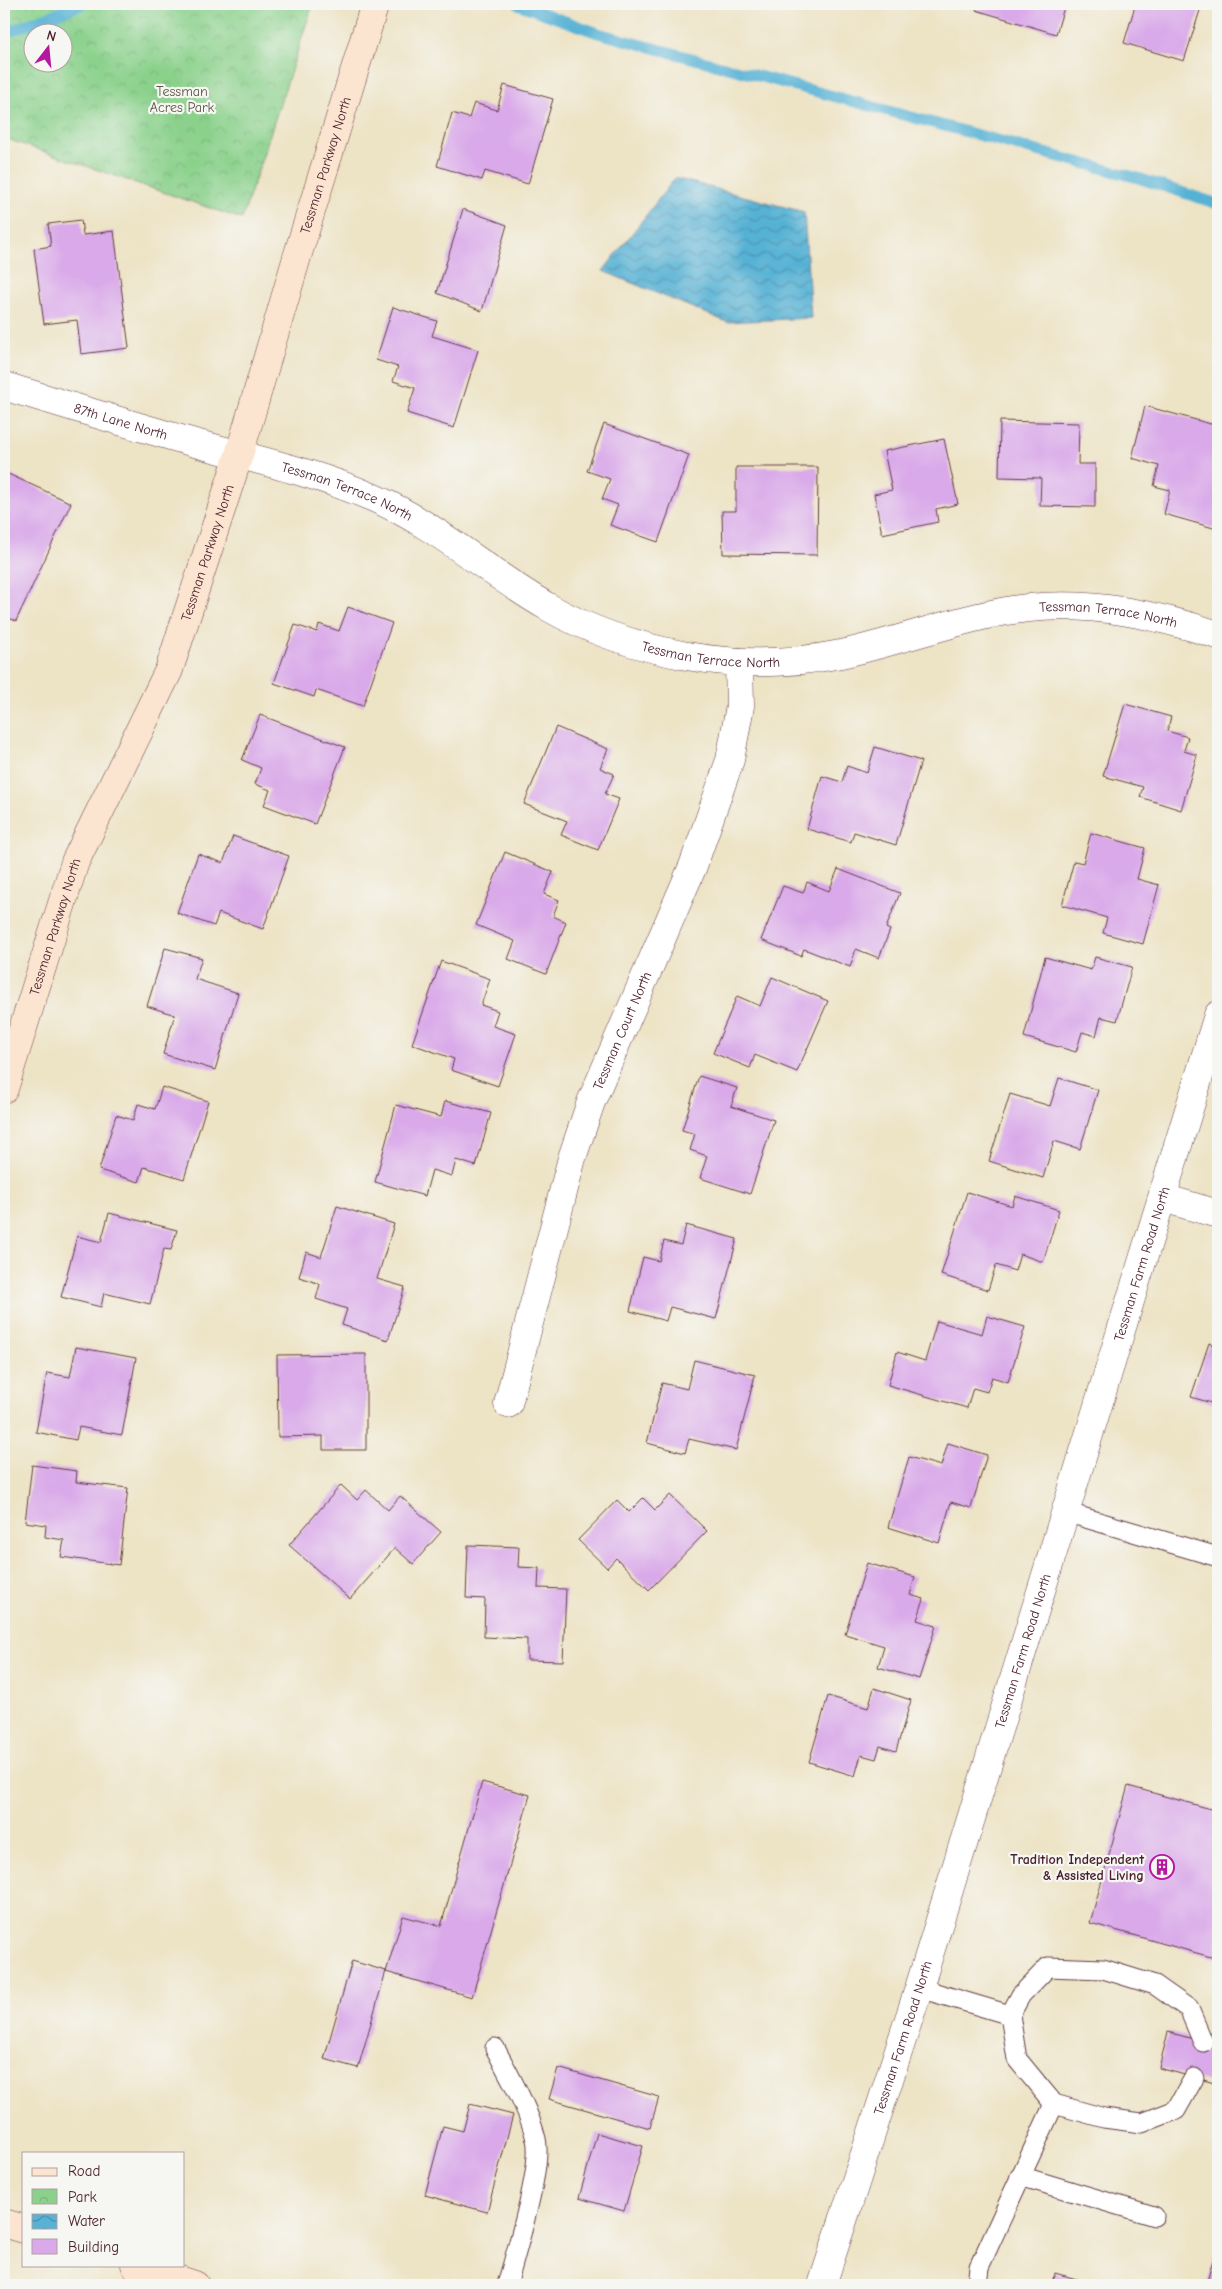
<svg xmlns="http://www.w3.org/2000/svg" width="1222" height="2289" font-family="'Comic Neue',sans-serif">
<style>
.park{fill:url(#park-crowns);stroke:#6a785c;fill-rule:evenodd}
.water{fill:url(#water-waves);stroke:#506880}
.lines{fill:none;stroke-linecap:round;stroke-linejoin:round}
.stream{stroke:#57b2d5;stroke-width:11}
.building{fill:#d9a9e9}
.lane-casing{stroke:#623c42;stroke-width:21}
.street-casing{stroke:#623c42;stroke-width:29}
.secondary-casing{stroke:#623c42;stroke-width:29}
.lane{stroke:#fff;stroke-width:19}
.street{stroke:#fff;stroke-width:28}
.secondary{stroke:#fce5d0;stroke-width:28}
.labels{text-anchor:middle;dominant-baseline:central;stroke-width:4.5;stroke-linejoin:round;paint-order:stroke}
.park-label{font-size:14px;fill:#5e5448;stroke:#f6f6f2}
.street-label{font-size:14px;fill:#4a1f2b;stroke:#f6f6f2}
.poi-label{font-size:14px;font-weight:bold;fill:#4a1f2b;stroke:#f6f6f2;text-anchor:end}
</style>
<defs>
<pattern id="park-crowns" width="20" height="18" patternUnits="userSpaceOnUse" patternTransform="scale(1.25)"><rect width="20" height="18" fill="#8bd18c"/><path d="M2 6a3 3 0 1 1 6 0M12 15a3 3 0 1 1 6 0" fill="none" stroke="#79b379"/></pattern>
<pattern id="water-waves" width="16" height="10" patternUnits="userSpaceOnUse" patternTransform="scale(1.25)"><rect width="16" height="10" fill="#57b2d5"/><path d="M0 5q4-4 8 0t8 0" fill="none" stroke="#4a90ad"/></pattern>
</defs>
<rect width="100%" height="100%" fill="#f6f6f2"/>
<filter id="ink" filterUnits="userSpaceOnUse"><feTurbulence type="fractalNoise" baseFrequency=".02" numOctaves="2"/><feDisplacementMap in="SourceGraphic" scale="10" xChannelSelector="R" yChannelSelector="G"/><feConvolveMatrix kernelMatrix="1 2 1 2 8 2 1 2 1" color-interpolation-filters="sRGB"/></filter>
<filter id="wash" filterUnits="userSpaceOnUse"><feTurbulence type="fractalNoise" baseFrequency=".0096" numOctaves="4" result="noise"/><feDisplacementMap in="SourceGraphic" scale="20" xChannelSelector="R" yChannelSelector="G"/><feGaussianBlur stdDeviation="1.12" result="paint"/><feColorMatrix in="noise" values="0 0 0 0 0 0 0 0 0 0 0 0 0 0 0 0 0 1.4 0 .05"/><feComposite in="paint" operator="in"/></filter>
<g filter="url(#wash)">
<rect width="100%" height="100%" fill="#ede3c5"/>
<path class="park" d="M4,4H313L242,219L4,138ZM32,32H62V62H32Z"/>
<polygon class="water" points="675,178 804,212 811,318 727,322 603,271"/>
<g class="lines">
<g class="stream">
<polyline points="518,4 598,33 1138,178 1218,204"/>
<polyline points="4,33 83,4"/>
</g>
</g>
<g id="blocks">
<g class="building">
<polygon points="978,4 1065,4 1056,34 976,10"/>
<polygon points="1128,4 1202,4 1184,61 1124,43 1135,6"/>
<polygon points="504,85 553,99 528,184 485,171 482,180 437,166 452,113 469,118 474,103 497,110"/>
<polygon points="463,209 507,225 482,311 437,293"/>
<polygon points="81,220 83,235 114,231 129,348 81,354 77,320 44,324 34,249 51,246 48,224"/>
<polygon points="393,307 437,321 432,336 478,350 454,428 407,413 415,388 393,381 398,367 376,360"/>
<polygon points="1145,406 1218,426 1217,529 1164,514 1170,490 1154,486 1159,466 1132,458"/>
<polygon points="1000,421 1079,423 1078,464 1095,464 1095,507 1040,506 1041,478 999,477"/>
<polygon points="604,424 689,455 658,542 610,525 618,505 602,499 610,479 587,471"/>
<polygon points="944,439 958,504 936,509 938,522 882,534 874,494 892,490 884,451"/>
<polygon points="736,467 818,467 817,555 723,554 722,511 736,511"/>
<polygon points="4,472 71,503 16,621 4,616"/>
<polygon points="348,607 392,623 363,706 316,690 314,697 274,683 295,625 317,632 319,624 339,631"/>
<polygon points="1125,704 1171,717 1167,731 1188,737 1184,751 1197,755 1181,810 1140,797 1143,787 1103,776"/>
<polygon points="260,715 345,747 315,824 264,805 270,790 255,784 261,768 242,760"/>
<polygon points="556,727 608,749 600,768 614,774 605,794 619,799 598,850 561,835 567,821 524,804"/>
<polygon points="875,747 921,761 896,845 854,832 851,842 807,829 822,776 842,782 847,766 867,773"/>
<polygon points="1091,833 1145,848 1137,879 1159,885 1143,944 1103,933 1107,918 1062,905 1074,861 1083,863"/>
<polygon points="233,836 289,856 263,929 219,913 214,926 177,913 198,854 223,863"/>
<polygon points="505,852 553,872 544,894 559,900 553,916 566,922 546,974 508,959 515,941 476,925"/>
<polygon points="838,869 900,893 886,928 890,930 879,958 856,949 850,967 804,949 801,956 761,940 783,886 803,893 807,882 829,891"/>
<polygon points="165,948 202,958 195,979 238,993 215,1070 163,1054 175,1015 147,1006"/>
<polygon points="1045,957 1091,970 1095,957 1132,967 1117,1021 1101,1017 1096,1036 1082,1032 1076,1052 1024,1037"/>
<polygon points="441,961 490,979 481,1005 498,1011 493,1026 516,1034 498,1086 451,1070 454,1059 412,1044"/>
<polygon points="772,977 828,1001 797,1072 755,1055 750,1068 713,1053 737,996 760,1006"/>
<polygon points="699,1076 737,1088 731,1106 774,1120 750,1194 700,1178 707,1156 690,1150 695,1134 682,1130"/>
<polygon points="1059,1078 1098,1090 1080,1149 1054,1141 1043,1178 989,1161 1010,1094 1050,1106"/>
<polygon points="162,1087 208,1101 184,1179 144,1167 139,1182 99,1170 116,1115 133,1120 138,1104 155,1109"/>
<polygon points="445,1101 491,1113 476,1166 456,1160 452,1176 432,1170 425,1196 375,1182 396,1105 441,1117"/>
<polygon points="967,1192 1012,1206 1015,1196 1059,1210 1043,1262 1020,1254 1015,1271 996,1265 988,1290 941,1275"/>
<polygon points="337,1206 394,1224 377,1279 405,1287 388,1340 342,1325 347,1309 316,1299 320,1284 299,1277 306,1252 321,1257"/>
<polygon points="109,1213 177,1230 171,1250 164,1249 150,1304 104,1293 101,1307 61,1297 77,1236 101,1242"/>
<polygon points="686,1225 737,1239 716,1319 670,1307 666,1321 630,1311 643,1257 659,1261 664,1241 681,1245"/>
<polygon points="987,1316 1025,1327 1008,1382 992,1377 987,1392 973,1388 967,1408 888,1385 897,1352 925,1361 937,1321 982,1334"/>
<polygon points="1209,1343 1218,1347 1218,1405 1191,1397"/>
<polygon points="76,1347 136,1358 122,1435 79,1427 76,1440 36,1432 47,1373 70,1377"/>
<polygon points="366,1354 366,1450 323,1450 323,1436 278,1437 277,1355"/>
<polygon points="694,1360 755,1375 736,1450 689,1439 685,1453 647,1443 662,1383 687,1389"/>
<polygon points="948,1443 987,1455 971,1508 951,1502 939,1543 888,1527 909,1457 941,1466"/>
<polygon points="32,1465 77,1471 76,1482 128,1488 119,1565 61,1557 64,1540 45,1537 46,1525 25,1522"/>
<polygon points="341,1485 357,1500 366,1490 388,1510 400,1496 441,1532 413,1564 395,1548 350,1599 289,1545"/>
<polygon points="670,1495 707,1531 649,1590 616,1558 607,1568 578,1540 617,1500 629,1512 643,1498 655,1510"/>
<polygon points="468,1545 519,1547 518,1567 539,1568 538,1588 566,1589 563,1661 527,1660 527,1639 484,1637 485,1599 466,1598"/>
<polygon points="867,1563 915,1577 910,1595 924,1599 917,1620 936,1626 919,1679 878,1667 884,1646 845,1634"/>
<polygon points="874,1688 911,1700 896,1751 880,1746 876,1759 861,1755 855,1776 809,1762 828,1696 868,1708"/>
<polygon points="482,1782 530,1795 472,1997 386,1972 403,1916 441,1926"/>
<polygon points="1128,1786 1218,1811 1218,1959 1090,1923"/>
<polygon points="352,1961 386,1971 358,2068 324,2059"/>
<polygon points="1168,2032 1218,2046 1218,2084 1159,2068"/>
<polygon points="558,2068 659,2097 650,2128 549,2099"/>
<polygon points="470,2104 513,2115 487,2212 425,2195 443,2126 463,2131"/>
<polygon points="597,2133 643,2146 624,2211 579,2198"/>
<polygon points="1218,2242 1218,2285 1206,2285"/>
<polygon points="1055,2273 1098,2285 1051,2285"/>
</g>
</g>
</g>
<g filter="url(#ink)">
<use href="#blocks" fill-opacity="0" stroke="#623c42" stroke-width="1"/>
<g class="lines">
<defs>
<g id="lane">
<polyline points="1065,1512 1218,1557"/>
<polyline points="919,1988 1010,2015 1017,2059 1054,2104 979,2267 977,2285"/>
<polyline points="1010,2015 1021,1995 1048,1967 1103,1969 1155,1985 1189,2009 1203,2042"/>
<path d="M495,2048C510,2077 528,2107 536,2139C543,2165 515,2255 507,2285"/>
<polyline points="1054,2104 1104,2118 1142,2123 1176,2110 1194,2078"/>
<polyline points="1020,2176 1154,2216"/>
</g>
<g id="street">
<path id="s1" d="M4,386C67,405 131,425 195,443C254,459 317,473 374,498C437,525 488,573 548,607C590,631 639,647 687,656C737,665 791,664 841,654C902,641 966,615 1028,608C1094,601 1157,615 1218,635"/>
<polyline points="1163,1198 1218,1214"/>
<path id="s2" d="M508,1404L572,1158L591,1102L693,866L730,760L740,706L739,662"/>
<path id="s3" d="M822,2285L919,1988L1218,1015"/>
</g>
<g id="secondary">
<path id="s4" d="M4,1089L75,862L169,670L239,455L297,257L375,4"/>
<polyline points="4,2223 24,2229"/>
<polyline points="135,2265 195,2285"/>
</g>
</defs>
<use href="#lane" class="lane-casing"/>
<use href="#street" class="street-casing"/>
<use href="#secondary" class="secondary-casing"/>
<use href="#lane" class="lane"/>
<use href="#street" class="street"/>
<use href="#secondary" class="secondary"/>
</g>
</g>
<defs>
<symbol id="building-ring" viewBox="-11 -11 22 22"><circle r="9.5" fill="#f6f6f2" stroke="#b5179e" stroke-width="1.5"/><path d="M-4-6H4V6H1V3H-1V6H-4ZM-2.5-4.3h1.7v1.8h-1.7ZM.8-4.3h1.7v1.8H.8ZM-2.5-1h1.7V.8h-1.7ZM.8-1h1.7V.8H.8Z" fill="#b5179e"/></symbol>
</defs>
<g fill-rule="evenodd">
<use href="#building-ring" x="1148" y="1853" width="28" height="28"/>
</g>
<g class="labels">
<g class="park-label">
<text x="182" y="91">Tessman<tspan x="182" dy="16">Acres Park</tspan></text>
</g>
<g class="street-label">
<text stroke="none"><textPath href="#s4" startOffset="980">Tessman Parkway North</textPath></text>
<text stroke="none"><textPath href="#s1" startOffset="122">87th Lane North</textPath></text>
<text stroke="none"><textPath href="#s1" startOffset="359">Tessman Terrace North</textPath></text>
<text stroke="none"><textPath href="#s4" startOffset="575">Tessman Parkway North</textPath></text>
<text stroke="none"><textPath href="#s1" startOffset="1169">Tessman Terrace North</textPath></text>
<text stroke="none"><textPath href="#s1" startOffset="764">Tessman Terrace North</textPath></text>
<text stroke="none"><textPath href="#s4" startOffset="170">Tessman Parkway North</textPath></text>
<text stroke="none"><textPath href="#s2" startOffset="391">Tessman Court North</textPath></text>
<text stroke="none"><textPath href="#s3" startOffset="1070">Tessman Farm Road North</textPath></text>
<text stroke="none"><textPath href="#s3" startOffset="665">Tessman Farm Road North</textPath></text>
<text stroke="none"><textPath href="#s3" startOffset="260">Tessman Farm Road North</textPath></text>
</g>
<g class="poi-label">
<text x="1144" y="1859">Tradition Independent<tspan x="1144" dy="16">&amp; Assisted Living</tspan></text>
</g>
</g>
<rect width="1222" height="2289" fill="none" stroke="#f6f6f2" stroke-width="20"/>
<rect x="22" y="2152" width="162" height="115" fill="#f6f6f2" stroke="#b1a0a2"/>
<rect x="32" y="2168" width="25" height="8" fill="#fce5d0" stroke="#b1a0a2"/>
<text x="68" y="2176" font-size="15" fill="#4a1f2b">Road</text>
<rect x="32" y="2189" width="25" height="15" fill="url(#park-crowns)" stroke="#b1a0a2"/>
<text x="68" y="2202" font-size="15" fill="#4a1f2b">Park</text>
<rect x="32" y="2214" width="25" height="15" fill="url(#water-waves)" stroke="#b1a0a2"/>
<text x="68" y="2226" font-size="15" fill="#4a1f2b">Water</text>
<rect x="32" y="2239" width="25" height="15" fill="#d9a9e9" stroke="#b1a0a2"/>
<text x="68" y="2252" font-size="15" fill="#4a1f2b">Building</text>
<g transform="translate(48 48) rotate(16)"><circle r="24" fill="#f6f6f2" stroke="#b1a0a2"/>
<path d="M0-4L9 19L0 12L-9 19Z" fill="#b5179e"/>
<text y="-8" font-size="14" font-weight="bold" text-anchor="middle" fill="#4a1f2b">N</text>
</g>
</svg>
